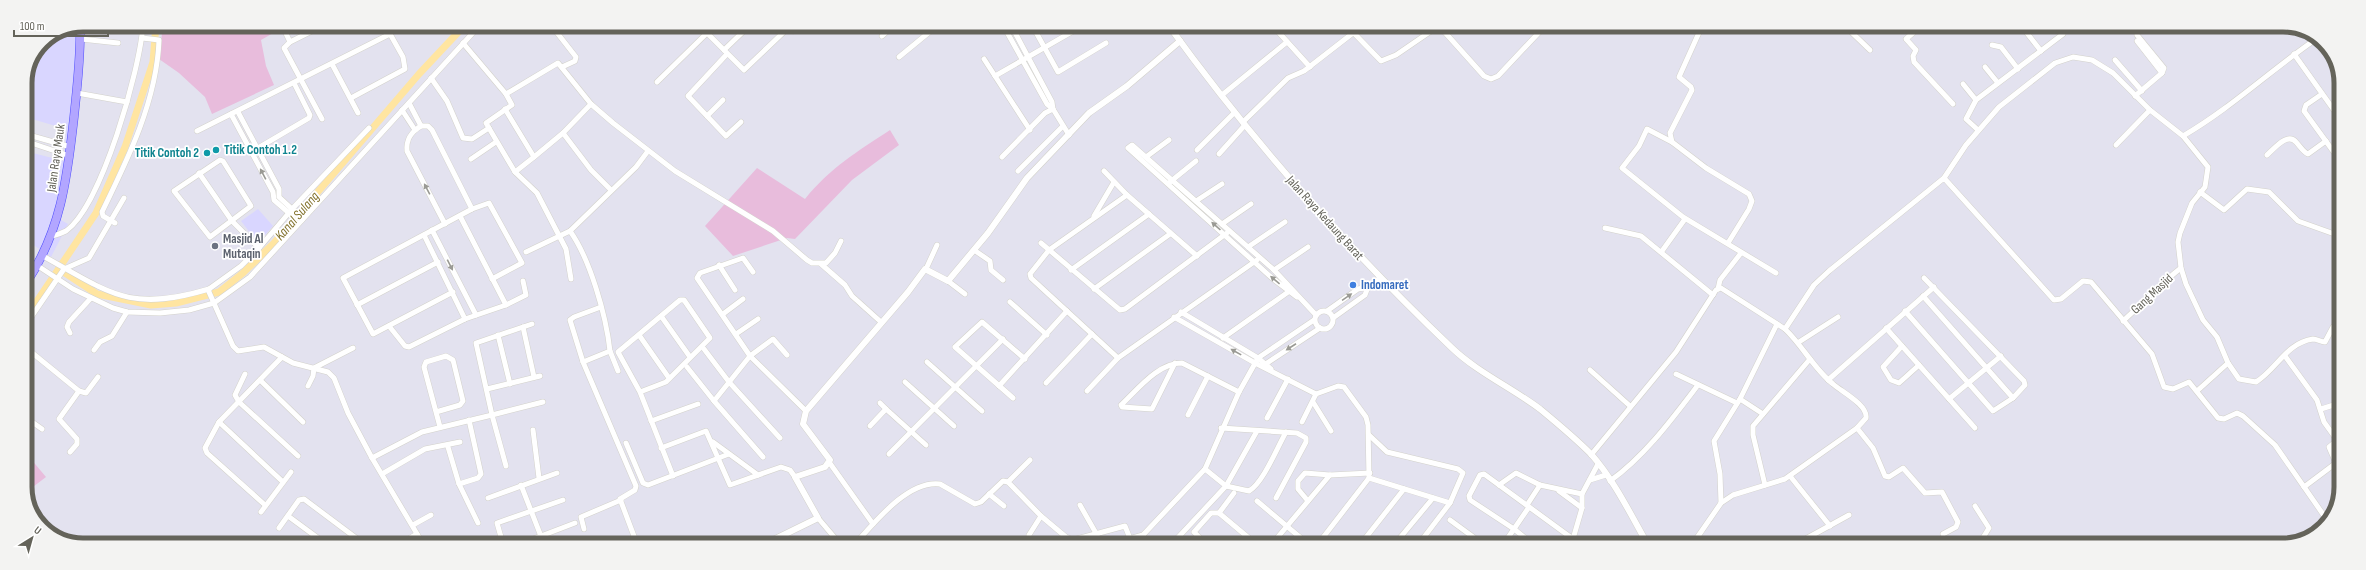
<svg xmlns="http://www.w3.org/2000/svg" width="2366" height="570" font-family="'Sofia Sans Condensed',sans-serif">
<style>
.commercial{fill:#d9d6ff}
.green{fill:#e8bcdc}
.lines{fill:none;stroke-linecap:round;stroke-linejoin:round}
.canal{stroke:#ffe5a1;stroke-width:7}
.minor-casing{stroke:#d3d2cb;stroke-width:6}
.tertiary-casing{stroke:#d3d2cb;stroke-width:7}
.primary-casing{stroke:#4f4dfd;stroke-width:9}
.minor{stroke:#fff;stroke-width:5}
.tertiary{stroke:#fff;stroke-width:6}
.primary{stroke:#b2a6ff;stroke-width:8}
.oneway{fill:#9a9a94}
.culture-dot{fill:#0f9aa8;stroke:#fff;stroke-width:1.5}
.worship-dot{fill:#6b7280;stroke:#fff;stroke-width:1.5}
.shop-dot{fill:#3f7fe0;stroke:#fff;stroke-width:1.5}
.labels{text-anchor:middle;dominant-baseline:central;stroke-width:3.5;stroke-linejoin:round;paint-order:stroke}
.culture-label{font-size:13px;font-weight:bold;fill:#0d838f;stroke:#fff;text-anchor:start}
.street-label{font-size:13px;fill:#64635a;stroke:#fff}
.worship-label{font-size:13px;font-weight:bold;fill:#5b616d;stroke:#fff;text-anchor:start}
.shop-label{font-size:13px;font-weight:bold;fill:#366cbe;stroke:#fff;text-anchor:start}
.water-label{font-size:14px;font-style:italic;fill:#81702a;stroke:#fff}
.rim{fill:none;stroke:#64635a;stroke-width:5}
</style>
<rect width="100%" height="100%" fill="#e3e2ef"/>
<g class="commercial">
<polygon points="81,26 83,73 61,220 68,224 51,257 25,239 25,151 64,161 66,129 25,117 25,82 34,62 54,40 52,38"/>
<polygon points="258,209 273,226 258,243 241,221"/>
</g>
<g class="green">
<polygon points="163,25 273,25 275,32 261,40 266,66 274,85 212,114 205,97 179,73 159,59"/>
<path d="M890,130L899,145L852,180L795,239L787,238L733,256L705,226L757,168L805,199C830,168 858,151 890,130Z"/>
<polygon points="25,452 46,477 25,493"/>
</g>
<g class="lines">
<g class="canal">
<polyline points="59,269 97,294 151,305 176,303 219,292 243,273 274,243 419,74 465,25"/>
<polyline points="25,319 96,213 125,147 153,62 156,25"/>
</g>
<defs>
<g id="minor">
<polyline points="282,25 290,42 284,48 322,119"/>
<polyline points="551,25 576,57 575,61 562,67"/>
<polyline points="928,25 932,30"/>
<polyline points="1003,25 1047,104 1053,109 1069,135"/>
<polyline points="1011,25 1052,102 1053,109"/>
<polyline points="1032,25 1058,72 1106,43"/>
<polyline points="700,26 744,70 788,28"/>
<polyline points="787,26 793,31 798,25"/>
<polyline points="1273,26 1310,67"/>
<polyline points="1347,26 1381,61 1396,55 1434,29 1441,28 1484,76 1491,79 1498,76 1545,26"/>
<polyline points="1845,26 1870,50"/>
<polyline points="1921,26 1906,39 1916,50 1913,56 1914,62 1953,104"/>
<polyline points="2023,28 2041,51"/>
<polyline points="704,30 709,25"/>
<polyline points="882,36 894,25"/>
<polyline points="81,39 118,43"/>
<polyline points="2137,41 2162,73"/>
<polyline points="290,42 324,25"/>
<polyline points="463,43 506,94 512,105 486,123 515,172 537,193 566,249 571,279"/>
<polyline points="1992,45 2001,47 2018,69"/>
<polyline points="724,50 750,25"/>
<polyline points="727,54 688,96 726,136 741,122"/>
<polyline points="2294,54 2341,120"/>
<polyline points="899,57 938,25"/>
<polyline points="984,59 1030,130"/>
<polyline points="2115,60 2142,91"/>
<polyline points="332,64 358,113"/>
<polyline points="1985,67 1998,83"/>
<polyline points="995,76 1082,26"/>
<polyline points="431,78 447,101 463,138 472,139 489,128"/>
<polyline points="657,82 707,33"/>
<polyline points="1963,84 1976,100"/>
<polyline points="77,93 127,102"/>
<polyline points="506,94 558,63 591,104 613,123 675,171 773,231 807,260 812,263 826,263 835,253 841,241"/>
<polyline points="2322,94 2306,105 2304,111 2341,162"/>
<polyline points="1222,95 1287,42"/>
<polyline points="2135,96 2162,73 2164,68 2137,35 2136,26"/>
<polyline points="351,98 405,69 403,57 385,25"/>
<polyline points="409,103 421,126"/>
<polyline points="591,104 563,133 591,170 611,190"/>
<polyline points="505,109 534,157 515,172"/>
<polyline points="402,110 415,130"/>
<polyline points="238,112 279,189 279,197 293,210"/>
<polyline points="231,114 273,192 274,200 289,213 294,213 302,220"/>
<polyline points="707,116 723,100"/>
<polyline points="1243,122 1288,78 1304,71 1353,33"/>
<polyline points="369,128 293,208 259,248 241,266 209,289 209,292 233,346 238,351 264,347 293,363 328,372 334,378 348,413 372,458 423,544"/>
<polyline points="1978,130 1966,119 1976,100 2063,34 2057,26"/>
<polyline points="197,131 390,34"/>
<polyline points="25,134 71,147"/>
<path d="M2183,136C2231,108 2271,70 2316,39"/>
<polyline points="25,141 70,156"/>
<polyline points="1672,142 1670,133 1692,90 1691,87 1679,77 1702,26"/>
<polyline points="2116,145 2150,110"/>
<polyline points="258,148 309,118 310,115 294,83"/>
<polyline points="1197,150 1235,112"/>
<polyline points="1219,154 1245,125"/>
<path d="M2267,155C2274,149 2287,132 2296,142C2300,146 2303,152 2308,154L2326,141"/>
<polyline points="534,157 563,133"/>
<polyline points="1002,157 1045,113 1053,109"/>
<polyline points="1146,157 1169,140"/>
<polyline points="471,159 496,142"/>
<polygon points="220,160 223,161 251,206 210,237 174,191"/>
<polyline points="1018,171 1063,126"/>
<polyline points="1104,171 1127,195 1197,256"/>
<polyline points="199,173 232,221 259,248"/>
<path d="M1944,178L1966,145L1999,107L2055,63L2073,57L2092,60L2113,73L2150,110L2183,136L2208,167L2205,187L2192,203L2180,233L2178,242L2181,268L2186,284L2203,320L2217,337L2228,363L2239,379L2256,382C2277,369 2286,343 2313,339C2317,339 2321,342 2325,342L2333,327L2340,325"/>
<polyline points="1170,182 1196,161"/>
<polyline points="2200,192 2224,210 2247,189 2269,192 2298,221 2340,236"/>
<polyline points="1196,201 1222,184"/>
<polyline points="460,216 506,305 526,295 523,281"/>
<polyline points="1094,216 1114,182"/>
<path d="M115,223L103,216L102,212C128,159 157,100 159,40L142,38"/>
<path d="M445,224L407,151C406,139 411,132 421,126H428L432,130L472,209"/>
<polyline points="1222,224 1251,204"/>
<polyline points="1605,228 1641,236 1713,295"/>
<polyline points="432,230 476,315"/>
<path d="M570,231C590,259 606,315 610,351L583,362"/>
<polyline points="424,235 465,319"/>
<path d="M52,236C57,235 62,233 66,231C102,205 140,69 143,25"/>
<polyline points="1041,243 1120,310 1125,309 1227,233"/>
<polyline points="1728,243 1749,209 1752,201 1749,194 1706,168 1672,142 1647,129 1639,146 1622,168 1683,217 1776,273"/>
<polyline points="1248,247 1285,222"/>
<polyline points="974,250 990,261 991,270 1003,280"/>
<polyline points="1662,251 1685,219"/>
<polyline points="526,252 570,231 636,167 648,151"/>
<path d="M43,256C110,293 129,313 209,289"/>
<polyline points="821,264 845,285 852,296 881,322"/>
<polyline points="719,265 735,290"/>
<polyline points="38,266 73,289 113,308 127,312 160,313 189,310 214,303 250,277 480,25"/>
<polyline points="926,269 937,245"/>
<polyline points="1071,270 1149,214"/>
<polyline points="1274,270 1308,247"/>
<polyline points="753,272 743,258 700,273 697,278 750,356 806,411"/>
<polyline points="948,281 965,294"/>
<polyline points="1094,289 1170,234"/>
<polyline points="1718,289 1720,280 1741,253"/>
<polyline points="453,292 373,334 343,278 472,209 489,203 522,263 492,279"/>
<polyline points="1923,296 2013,398"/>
<polyline points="1297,297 1272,278 1128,148 1132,145 1274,270 1316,315"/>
<polyline points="1010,302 1047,335"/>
<polyline points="357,305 438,262"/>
<polyline points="601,307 574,317 570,320 583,362 636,486 635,490 620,499 637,544"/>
<circle cx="1324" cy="320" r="9"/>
<polyline points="1327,311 1358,289 1368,287 1380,278"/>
<polyline points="1905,311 1993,411 2013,398 2025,385 2024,381 1924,278"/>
<polyline points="1181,312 1258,358 1271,369"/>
<polyline points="723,314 743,299"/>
<polyline points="661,316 690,357"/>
<polyline points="1174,317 1255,363 1316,394"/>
<polyline points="1333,318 1365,295 1368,287"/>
<path d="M2123,321C2143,303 2160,284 2181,268"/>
<polyline points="25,326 64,269 89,258 124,198"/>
<polyline points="389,326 405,346 409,347 465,319 506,305"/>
<polyline points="523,327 534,377"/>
<polyline points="1886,328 1975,428"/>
<polyline points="70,333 67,327 69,322 91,298"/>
<polyline points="736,334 758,319"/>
<polyline points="498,335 510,384"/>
<polyline points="639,335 669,378"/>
<polyline points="1223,338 1291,290"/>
<polyline points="1799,342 1838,317"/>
<polyline points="1902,346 1883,367 1891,380 1899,383 1919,365"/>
<polyline points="25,347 79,391 59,419 77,439 77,444 70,452"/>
<polyline points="704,349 729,382 780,438"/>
<polyline points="94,350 100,342 112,336 127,312"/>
<polyline points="610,351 618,371"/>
<polyline points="2285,356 2317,400 2324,422 2337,440"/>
<polyline points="1118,358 1031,278 1030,274 1049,250 1127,195"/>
<polyline points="927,362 982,411"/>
<path d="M1175,363L1152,409L1122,407L1121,405C1138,389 1158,363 1182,363L1239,392"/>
<polyline points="1264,365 1320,328"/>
<polyline points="687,367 714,401 750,356 773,339 787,355"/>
<polyline points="1590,370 1630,406"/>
<polyline points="245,374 235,395 239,402 298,456"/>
<polyline points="1676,374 1737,403"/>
<polyline points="260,380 303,422"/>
<polyline points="1828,380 1934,287"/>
<polyline points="905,382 954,426"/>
<polyline points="1046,383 1092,334"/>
<polyline points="308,386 313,376 314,368 353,348"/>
<polyline points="999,386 1067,311"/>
<polyline points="487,389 540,376"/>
<polyline points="79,391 86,393 98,377"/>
<polyline points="1087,391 1118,358 1257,260"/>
<polyline points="2197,391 2228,363"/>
<polyline points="640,392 666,382 710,338 684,300 680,300 618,352 640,392 673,476"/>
<polyline points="1013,398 955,347 982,322 1025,359"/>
<polyline points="1740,399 1763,414"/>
<polyline points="1949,399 2001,356"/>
<polyline points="714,401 763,457"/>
<polyline points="1313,402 1331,431"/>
<polyline points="880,403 886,409"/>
<polyline points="2321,409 2340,403"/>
<polyline points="436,412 460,405 463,401 453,360 446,356 426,362 424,367 440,427"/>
<polyline points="1188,415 1208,376"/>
<polyline points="25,417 42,429"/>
<polyline points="1267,418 1288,379"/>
<polyline points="651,421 698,404"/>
<polyline points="219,422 283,482"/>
<polyline points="1302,422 1316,394 1338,386 1344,387 1366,417 1368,425 1369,478 1318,544"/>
<polyline points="870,426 886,409 926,445"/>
<polyline points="1221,428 1297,433 1306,438 1306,442 1276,498"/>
<polyline points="1857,428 1873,448 1885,476 1889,477 1903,468 1925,493 1942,492 1958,522 1956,527 1943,534"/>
<polyline points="533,430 539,478"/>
<path d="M1257,431L1226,486L1249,491C1263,483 1277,448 1286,432"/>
<polyline points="1369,435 1387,452 1458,469 1463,473 1450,503 1418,545"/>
<polyline points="713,442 758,475"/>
<polyline points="626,443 643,483 648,485 729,454"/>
<polyline points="448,447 459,484 478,523"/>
<polyline points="661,448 706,431 730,485 781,467 790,470 795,477"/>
<polyline points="889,454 1003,339"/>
<polyline points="1591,455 1676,352 1716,290 1721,288 1785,329"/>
<polyline points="372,458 422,432 492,415 476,343 532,324"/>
<polyline points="829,462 873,524"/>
<polyline points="506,466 492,415 543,402"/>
<polyline points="382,474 425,449 460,442"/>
<polyline points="1790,476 1830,526"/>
<polyline points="1369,478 1450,503"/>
<polyline points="1590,480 1606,475"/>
<path d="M1610,481C1645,456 1672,419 1698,385"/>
<polyline points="459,484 478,478 481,474 469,420"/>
<polyline points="521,485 544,544"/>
<polyline points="1499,485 1516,473 1540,485 1582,494"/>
<polyline points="1765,485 1753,435 1753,426 1810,359"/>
<polyline points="2304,487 2336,463 2329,447 2339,439"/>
<polyline points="1559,491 1582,508"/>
<polyline points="989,494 1004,506"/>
<polyline points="488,498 557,473"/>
<polyline points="1257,501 1308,544"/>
<polyline points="1308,501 1298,489 1298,481 1305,473 1330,475"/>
<polyline points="1721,503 1720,474 1714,441 1740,399 1777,324"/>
<polyline points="265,505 207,453 205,448 219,422 282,357"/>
<polyline points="1080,505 1097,535"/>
<polyline points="1527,505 1540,485"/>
<polyline points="1975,506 1989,528 1981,541 1984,545"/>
<polyline points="261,512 291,472"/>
<polyline points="1219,513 1256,544"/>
<polyline points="288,516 326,544"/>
<polyline points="1041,516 1066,537 1073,540 1125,526 1129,536 1128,544"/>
<polyline points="818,518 840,544"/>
<polyline points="1450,520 1484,545"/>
<polyline points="413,525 431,515"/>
<polyline points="279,528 299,500 304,499 364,544"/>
<polyline points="584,529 581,517 621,500"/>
<polyline points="1029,535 1041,516 1008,482 1030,460"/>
<polyline points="1143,535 1146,544"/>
<polyline points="1129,539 1143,535 1205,469 1239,392 1258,358 1314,320"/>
<polyline points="400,544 417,534"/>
<polyline points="503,544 497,523 563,500"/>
<polyline points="520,544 575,523"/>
<path d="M855,544C875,522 908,480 940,484L975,504L981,502L1003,481L1008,482"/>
<polyline points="1172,544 1226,486 1205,469"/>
<polyline points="1206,544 1194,532 1211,513 1219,513 1234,493"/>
<polyline points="1272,544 1330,475 1370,473"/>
<polyline points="1360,545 1404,489"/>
<polyline points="1394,545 1433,498"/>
<polyline points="1503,545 1529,507"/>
<polyline points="1534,545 1514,529 1470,500 1469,496 1480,475 1484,474 1573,539"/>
<polyline points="1568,545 1573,539 1582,508 1582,494 1598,464"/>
<path d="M1692,545L1721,503L1733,495L1785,479L1857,428L1866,418C1868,405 1842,392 1833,384C1814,369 1803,346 1785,329L1814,285L1829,271L1944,178L2054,300L2061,299L2083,281L2091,282L2152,354L2164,387L2173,389L2189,382L2218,418L2224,419L2237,413L2243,416L2275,445L2327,520"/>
<polyline points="1800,545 1800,542 1849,515"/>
</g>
<g id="tertiary">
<path d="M1169,26C1253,142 1348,249 1452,348C1477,372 1512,388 1540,409C1557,423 1575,438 1591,454C1614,480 1631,515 1648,545"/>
<polyline points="765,544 818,518 795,477 825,467 830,460 803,424 806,411 908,292 925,269 948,281 988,233 1027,178 1089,113 1127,86 1180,41"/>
</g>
<path id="primary" d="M25,285C61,231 67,180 74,117C77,87 81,56 80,26"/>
</defs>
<use href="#minor" class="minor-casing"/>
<use href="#tertiary" class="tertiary-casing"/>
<use href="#primary" class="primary-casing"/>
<use href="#minor" class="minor"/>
<use href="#tertiary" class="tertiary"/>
<use href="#primary" class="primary"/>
</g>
<defs><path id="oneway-solid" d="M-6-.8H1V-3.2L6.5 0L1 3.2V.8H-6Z"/></defs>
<g class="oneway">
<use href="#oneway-solid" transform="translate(263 174) rotate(-118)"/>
<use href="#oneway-solid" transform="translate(427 189) rotate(-118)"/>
<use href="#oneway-solid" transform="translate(1216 226) rotate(-138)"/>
<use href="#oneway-solid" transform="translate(450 265) rotate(63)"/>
<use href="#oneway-solid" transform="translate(1275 280) rotate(-140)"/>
<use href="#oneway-solid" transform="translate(1347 297) rotate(-35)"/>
<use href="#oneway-solid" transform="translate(1291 347) rotate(147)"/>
<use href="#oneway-solid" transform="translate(1236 352) rotate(-151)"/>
</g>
<g class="culture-dot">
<circle cx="216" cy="150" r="4"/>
<circle cx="207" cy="153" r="4"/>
</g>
<circle class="worship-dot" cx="215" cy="246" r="4"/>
<circle class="shop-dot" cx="1353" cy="285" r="4"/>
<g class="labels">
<g class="culture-label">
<text x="224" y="150">Titik Contoh 1.2</text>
<text x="199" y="153" text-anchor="end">Titik Contoh 2</text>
</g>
<g class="street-label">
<text transform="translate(56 158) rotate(-82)">Jalan Raya Mauk</text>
<text transform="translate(1325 218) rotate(48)">Jalan Raya Kedaung Barat</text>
<text transform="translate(2152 294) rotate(-43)">Gang Masjid</text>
</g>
<g class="worship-label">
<text x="223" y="239">Masjid Al<tspan x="223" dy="15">Mutaqin</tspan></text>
</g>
<g class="shop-label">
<text x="1361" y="285">Indomaret</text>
</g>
<g class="water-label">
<text transform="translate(297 216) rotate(-49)">Kanal Sulang</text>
</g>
</g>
<path d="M0 0H2366V570H0ZM83 32H2283A51 51 0 0 1 2334 83V487A51 51 0 0 1 2283 538H83A51 51 0 0 1 32 487V83A51 51 0 0 1 83 32Z" fill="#f3f3f2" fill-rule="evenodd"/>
<path class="rim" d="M83 32H2283A51 51 0 0 1 2334 83V487A51 51 0 0 1 2283 538H83A51 51 0 0 1 32 487V83A51 51 0 0 1 83 32Z"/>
<g transform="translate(32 538) rotate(37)" stroke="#ffffff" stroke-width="3" paint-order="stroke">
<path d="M0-3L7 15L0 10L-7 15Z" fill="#64635a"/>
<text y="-6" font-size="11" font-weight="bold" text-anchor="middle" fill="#64635a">U</text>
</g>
<path d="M14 30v6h94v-6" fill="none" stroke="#64635a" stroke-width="2"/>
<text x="20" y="30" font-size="12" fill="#64635a" stroke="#ffffff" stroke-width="3" paint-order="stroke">100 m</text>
</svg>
